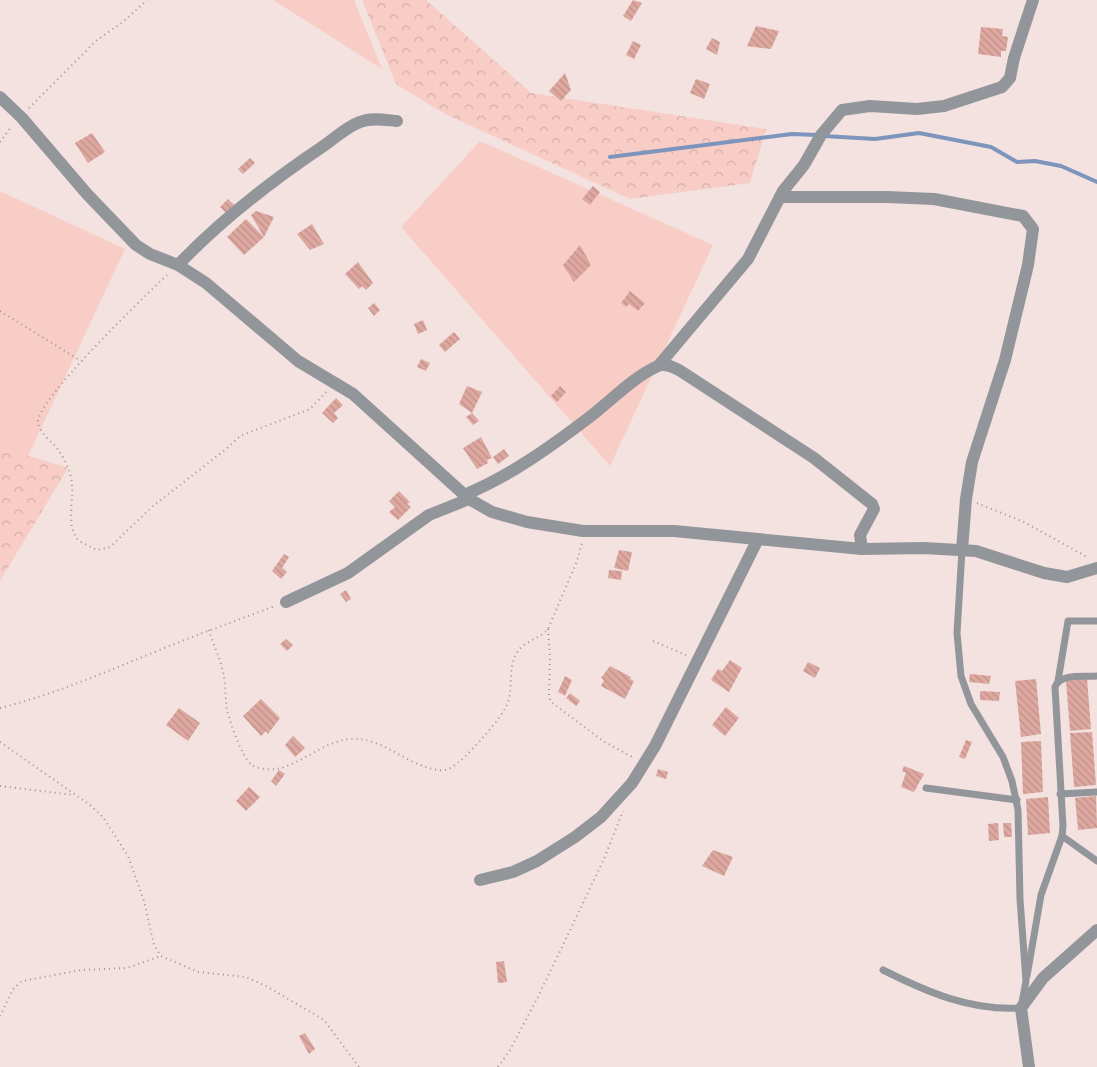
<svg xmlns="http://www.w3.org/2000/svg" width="1097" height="1067" font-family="'Archivo Narrow',sans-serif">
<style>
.grass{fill:#f8cdc6}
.forest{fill:url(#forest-crowns)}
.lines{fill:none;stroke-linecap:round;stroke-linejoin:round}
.stream{stroke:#7d95bc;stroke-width:4}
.building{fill:url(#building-back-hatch)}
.path{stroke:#9f9390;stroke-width:2;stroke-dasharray:1 4;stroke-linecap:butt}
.service{stroke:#92969b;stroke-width:7}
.minor{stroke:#92969b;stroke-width:12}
</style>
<defs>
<pattern id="forest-crowns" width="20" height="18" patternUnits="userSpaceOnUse" patternTransform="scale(1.25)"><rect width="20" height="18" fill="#f8cdc6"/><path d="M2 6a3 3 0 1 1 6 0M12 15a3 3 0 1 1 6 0" fill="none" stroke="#d4afa9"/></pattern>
<pattern id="building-back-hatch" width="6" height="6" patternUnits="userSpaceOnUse" patternTransform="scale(1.25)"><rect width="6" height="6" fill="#dea8a0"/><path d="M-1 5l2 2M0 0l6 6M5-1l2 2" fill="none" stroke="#be9089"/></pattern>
</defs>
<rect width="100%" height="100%" fill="#f3e2df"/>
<g class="grass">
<polygon points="273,0 354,0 382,69"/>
<polygon points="480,141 713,245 610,466 401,227"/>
<polygon points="0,191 125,249 28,456 0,450"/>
</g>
<g class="forest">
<polygon points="362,0 426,0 531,93 766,129 750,183 630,199 445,114 396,84"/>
<polygon points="0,447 68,468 0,581"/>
</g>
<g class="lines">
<g class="stream">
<polyline points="824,136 875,139 919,133 991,147 1017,162 1035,161 1061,166 1097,182"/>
<polyline points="610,157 792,134 817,135"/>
</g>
</g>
<g class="building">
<polygon points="633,0 642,3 631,21 623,16"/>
<polygon points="756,26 779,31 771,49 747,46"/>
<polygon points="981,27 1003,29 1002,36 1008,37 1006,51 1001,51 1001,57 978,54"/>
<polygon points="712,38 720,42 717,55 706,49"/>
<polygon points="633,41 641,45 634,59 626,55"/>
<polygon points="565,73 571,90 561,101 549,91"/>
<polygon points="696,79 710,84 704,99 690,93"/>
<polygon points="92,133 105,152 88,163 75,143"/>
<polygon points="250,158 255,163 243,174 238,169"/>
<polygon points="593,186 600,192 590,205 582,199"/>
<polygon points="228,199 234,205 226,213 220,207"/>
<polygon points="256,211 274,217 264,237 251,215"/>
<polygon points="246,219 264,237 244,255 227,237"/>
<polygon points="312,224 324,244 310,250 297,234"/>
<polygon points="580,245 591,265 574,282 563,265"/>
<polygon points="358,262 373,283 366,290 362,286 359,289 345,274"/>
<polygon points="630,291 645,303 638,311 629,304 626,307 621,303"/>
<polygon points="374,303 380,310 374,316 368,308"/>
<polygon points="423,320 427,330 418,334 414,324"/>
<polygon points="454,332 460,339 445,352 439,345"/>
<polygon points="421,359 430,363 426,371 417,367"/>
<polygon points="467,386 482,392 472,413 459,404"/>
<polygon points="560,386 566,392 557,402 551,396"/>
<polygon points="336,398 343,405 334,413 338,418 333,423 322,413"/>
<polygon points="472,413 479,421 473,425 466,417"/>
<polygon points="481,437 492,458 487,460 488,463 477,469 463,448"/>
<polygon points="504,449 509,456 498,464 493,457"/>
<polygon points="399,491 410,502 407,504 411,507 398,520 389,512 395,507 389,501"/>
<polygon points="619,550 632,552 628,571 614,568"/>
<polygon points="284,554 289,557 282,568 287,572 281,579 272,571"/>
<polygon points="609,570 622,571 621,580 608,578"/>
<polygon points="346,590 351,599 346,602 340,594"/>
<polygon points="286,639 293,645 287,651 280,644"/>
<polygon points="730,660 742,668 729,692 711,680 718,669 722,671"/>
<polygon points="808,662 820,668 815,678 803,671"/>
<polygon points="610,666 631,677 630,679 634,681 625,699 601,686 604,680 601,678"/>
<polygon points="970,674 991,676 989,684 969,682"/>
<polygon points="565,676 572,680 565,696 558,692"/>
<polygon points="1036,679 1041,734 1021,737 1015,681"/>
<polygon points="1087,679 1091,729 1070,731 1066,681"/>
<polygon points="980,691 1000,692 999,701 980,700"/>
<polygon points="570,693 580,701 576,706 566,698"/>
<polygon points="261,699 280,718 268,734 266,731 261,736 243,716"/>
<polygon points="726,707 739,718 725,736 712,725"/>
<polygon points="179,708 200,723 188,741 166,725"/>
<polygon points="1092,732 1096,785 1074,787 1070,733"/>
<polygon points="293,736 305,748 295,757 285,745"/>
<polygon points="966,740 972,742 965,759 959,757"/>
<polygon points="1041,741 1043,792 1023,794 1021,742"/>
<polygon points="904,766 924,774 914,792 901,787 906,773 902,771"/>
<polygon points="658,769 668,772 666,779 656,776"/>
<polygon points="279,770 285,774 276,786 271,781"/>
<polygon points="249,787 260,797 246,811 236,801"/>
<polygon points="1096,796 1097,828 1078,830 1075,798"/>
<polygon points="1048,797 1050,833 1028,835 1026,799"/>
<polygon points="998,823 999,840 989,841 988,824"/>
<polygon points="1003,823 1011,823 1012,837 1004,837"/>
<polygon points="713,850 733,857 724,876 702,866"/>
<polygon points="504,961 507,982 498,983 496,962"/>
<polygon points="305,1033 315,1049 309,1054 299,1036"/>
</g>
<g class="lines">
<g class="path">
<polyline points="29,108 97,40 123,22 147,0"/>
<polyline points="0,142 12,126"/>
<path d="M167,275C147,294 34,402 38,423C40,433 50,440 56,447C63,456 69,467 71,478C76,497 64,525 79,541L97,550L110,547L153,506L225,450L240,436L310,409L326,392"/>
<polyline points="0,311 81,361"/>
<polyline points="977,503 1024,522 1087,557"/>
<polyline points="548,629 550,656 549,696 551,702 603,741 634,758"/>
<path d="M209,630C213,644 220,658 223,672C226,685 225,698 227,710C230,722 242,758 252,765C258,769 270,770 277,769C303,763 323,742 350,739C382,736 407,766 438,770C443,771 448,770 452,767C465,760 504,716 508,702C513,686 508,669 516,654C524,640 539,640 548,629L577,561L582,543"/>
<polyline points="653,641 686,655"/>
<path d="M0,708C58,693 103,673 157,651C196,635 235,621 275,606"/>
<polyline points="0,742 90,805 103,817 128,856 144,901 154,945 161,956 198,972 246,977 266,986 324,1020 359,1067"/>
<polyline points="0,786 74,795"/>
<polyline points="0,1016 13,989 22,981 81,970 127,968 161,956"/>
<polyline points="498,1067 510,1050 539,995 604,859 623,811"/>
</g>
<g class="service">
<polyline points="1058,681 1068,621 1097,621"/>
<polyline points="926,788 1017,800"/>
<polyline points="1060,794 1097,792"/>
<polyline points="1062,836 1097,861"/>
<path d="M883,970C927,992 970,1011 1021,1008L1026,981L1020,899L1018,810L1012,781L1003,757L971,704L961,676L957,633L962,550"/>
<path d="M1027,976L1041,895L1062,836L1063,826L1055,687C1061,673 1084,677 1097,676"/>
</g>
<g class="minor">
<polyline points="0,97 22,118 87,194 136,245 150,254 178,265 206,283 298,361 353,394 469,499 492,512 527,522 583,531 674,531 862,549 924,548 976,551 1044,573 1067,577 1097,568"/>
<polyline points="780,197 887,197 934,199 1023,216 1033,229 1028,265 1005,360 972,462 966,499 962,550"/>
<path d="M178,265C221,220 270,182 322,147C334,139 346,127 360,122C371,117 386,120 397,121"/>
<polyline points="659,365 748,259 783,191 804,165 821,135 842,110 870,106 917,109 944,106 1002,87 1010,78 1014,58 1033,0"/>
<path d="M464,495C509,477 553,445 591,416C612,400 633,377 658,366C665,363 672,367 679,370L814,458L872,504L874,509L860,535L862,549"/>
<polyline points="286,602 348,573 429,515 469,499"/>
<polyline points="480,880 513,872 537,861 575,837 601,817 632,783 655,746 758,539"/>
<polyline points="1029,1067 1021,1008 1043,978 1097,930"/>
</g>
</g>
</svg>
